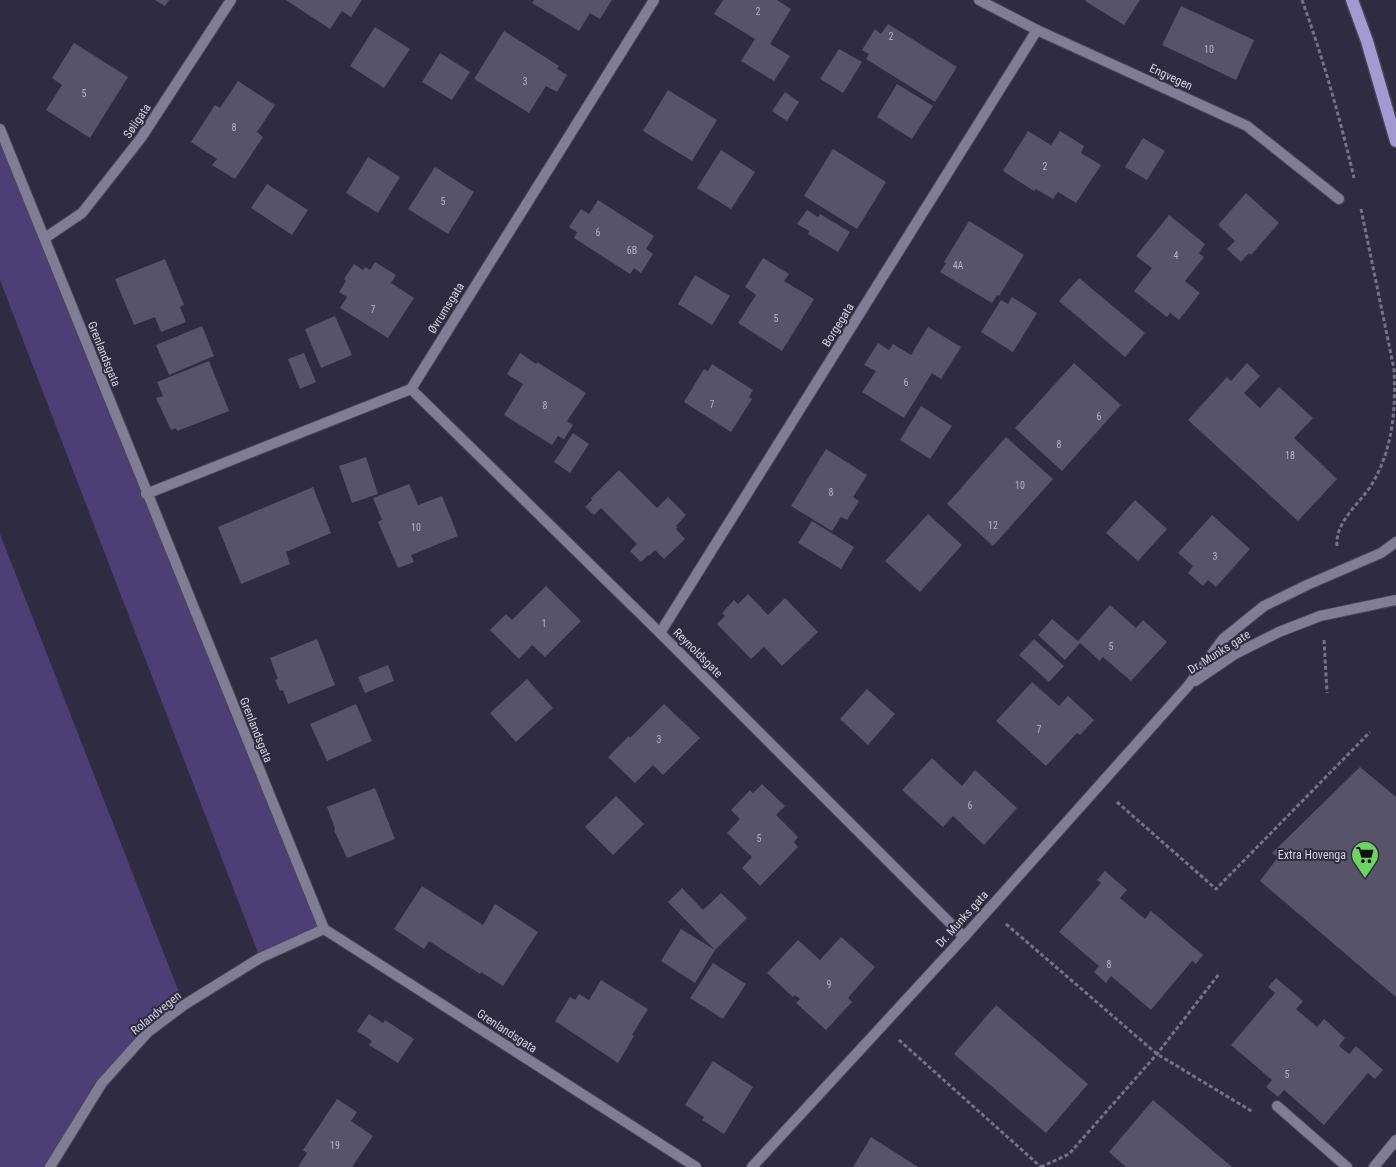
<svg xmlns="http://www.w3.org/2000/svg" width="1396" height="1167" font-family="'Roboto Condensed',sans-serif">
<style>
.green{fill:#4b3f76}
.building{fill:#57546a}
.lines{fill:none;stroke-linecap:round;stroke-linejoin:round}
.service-casing{stroke:#484656;stroke-width:12}
.minor-casing{stroke:#484656;stroke-width:12}
.primary-casing{stroke:#484656;stroke-width:15}
.path{stroke:#767385;stroke-width:3;stroke-dasharray:4 2.5;stroke-linecap:butt}
.service{stroke:#817d95;stroke-width:10}
.minor{stroke:#817d95;stroke-width:10}
.primary{stroke:#a49ad2;stroke-width:12}
.labels{text-anchor:middle;dominant-baseline:central;stroke-width:4;stroke-linejoin:round;paint-order:stroke}
.number-label{font-size:10px;fill:#b5b3c2}
.street-label{font-size:12px;fill:#d4d3e0;stroke:#2f2b40}
.poi-label{font-size:12px;fill:#d4d3e0;stroke:#2f2b40;text-anchor:end}
</style>
<rect width="100%" height="100%" fill="#2f2b40"/>
<g class="green">
<polygon points="0,129 324,929 260,958 0,280"/>
<polygon points="0,534 184,1005 102,1083 50,1167 0,1167"/>
</g>
<g class="building">
<polygon points="155,0 169,0 165,6"/>
<polygon points="286,0 362,0 351,17 342,11 330,29"/>
<polygon points="534,0 612,0 600,19 590,13 579,31 532,3"/>
<polygon points="723,0 777,0 791,9 770,44 790,56 774,81 741,61 755,39 714,14"/>
<polygon points="1086,0 1140,0 1124,25 1085,1"/>
<polygon points="1181,6 1254,40 1236,80 1162,45"/>
<polygon points="888,24 957,67 935,102 866,59 869,54 862,50 875,29 881,34"/>
<polygon points="375,27 410,49 384,88 350,66"/>
<polygon points="504,31 559,66 557,69 567,75 557,92 546,86 529,113 474,79"/>
<polygon points="74,43 128,77 90,138 46,110 62,85 52,78"/>
<polygon points="839,49 862,62 843,93 820,79"/>
<polygon points="440,53 470,72 452,100 422,82"/>
<polygon points="238,81 275,105 257,132 263,137 235,179 212,165 217,159 191,142 215,105 220,108"/>
<polygon points="897,84 933,106 912,139 877,117"/>
<polygon points="668,90 717,120 692,161 643,131"/>
<polygon points="785,92 799,102 787,121 772,111"/>
<polygon points="1028,131 1051,145 1060,131 1084,146 1081,153 1101,165 1076,203 1058,192 1053,199 1036,189 1034,191 1003,171"/>
<polygon points="1143,138 1165,151 1147,180 1125,167"/>
<polygon points="833,149 886,182 857,229 804,196"/>
<polygon points="721,150 755,172 731,209 697,188"/>
<polygon points="368,157 400,177 378,213 346,193"/>
<polygon points="435,167 474,192 448,234 408,209"/>
<polygon points="267,184 308,210 292,235 251,208"/>
<polygon points="1246,193 1279,223 1251,255 1249,253 1241,262 1227,249 1235,241 1218,225"/>
<polygon points="598,200 654,236 646,249 653,254 641,273 634,268 630,274 574,238 577,232 569,227 581,209 589,214"/>
<polygon points="807,210 818,217 820,214 850,232 838,252 808,234 809,231 797,224"/>
<polygon points="1169,215 1205,244 1199,253 1204,257 1185,281 1200,293 1179,320 1170,313 1167,317 1134,291 1152,268 1136,256"/>
<polygon points="969,221 1024,255 999,296 997,295 992,303 940,272 946,263 944,262"/>
<polygon points="763,258 789,274 784,281 814,299 782,351 738,323 756,295 745,287"/>
<polygon points="165,259 184,305 180,307 186,322 161,332 155,317 134,325 115,279"/>
<polygon points="375,262 396,275 391,283 414,298 388,338 340,308 347,297 339,292 346,281 344,279 354,264 363,270 365,267 370,270"/>
<polygon points="695,275 730,296 712,325 678,304"/>
<polygon points="1079,278 1145,333 1125,357 1059,301"/>
<polygon points="1012,297 1037,313 1013,352 981,332 1001,300 1008,304"/>
<polygon points="335,316 352,355 321,368 305,329"/>
<polygon points="202,326 214,356 169,375 156,345"/>
<polygon points="928,327 961,347 941,379 932,373 904,418 862,392 876,371 864,365 878,343 889,350 893,344 911,355"/>
<polygon points="304,353 316,382 300,389 288,359"/>
<polygon points="520,353 536,364 537,362 586,393 567,421 573,425 564,439 558,436 552,445 504,415 523,384 507,374"/>
<polygon points="209,361 229,411 177,431 176,428 171,430 156,398 163,396 157,382"/>
<polygon points="1074,363 1121,405 1062,471 1015,428"/>
<polygon points="1247,363 1260,376 1244,393 1260,408 1279,387 1313,418 1294,438 1337,479 1298,521 1188,420 1227,377 1231,381"/>
<polygon points="712,364 753,390 749,397 752,399 731,432 684,402 704,369 708,371"/>
<polygon points="921,406 952,426 930,459 900,440"/>
<polygon points="573,433 589,444 570,473 554,462"/>
<polygon points="1006,437 1053,479 993,546 947,504"/>
<polygon points="826,449 867,475 853,497 859,501 847,520 841,517 832,531 791,506"/>
<polygon points="366,457 378,494 352,503 339,466"/>
<polygon points="619,470 657,508 668,497 686,515 676,526 677,528 676,529 685,539 664,559 655,550 649,556 648,555 641,562 630,551 637,544 601,508 594,515 585,507 592,500 591,498"/>
<polygon points="409,484 418,505 442,496 458,536 411,555 414,562 398,568 378,522 382,520 373,498"/>
<polygon points="313,487 331,533 286,552 290,564 241,584 218,527"/>
<polygon points="1135,500 1167,529 1138,561 1106,533"/>
<polygon points="928,514 962,545 920,592 885,561"/>
<polygon points="1212,515 1250,549 1216,587 1208,580 1203,586 1188,573 1193,566 1178,553"/>
<polygon points="812,521 854,547 841,569 798,543"/>
<polygon points="546,586 581,621 545,657 532,645 519,659 490,630 506,614 512,620"/>
<polygon points="748,594 768,615 785,598 818,632 782,666 764,647 751,659 717,624 725,616 722,613 734,600 738,604"/>
<polygon points="1110,605 1136,628 1143,620 1167,642 1131,681 1103,657 1100,661 1080,643 1065,660 1038,635 1052,619 1078,641"/>
<polygon points="317,639 335,685 288,704 283,690 280,691 275,680 278,679 270,658"/>
<polygon points="1034,639 1064,666 1049,682 1019,655"/>
<polygon points="388,665 394,681 365,693 358,677"/>
<polygon points="527,679 553,708 516,742 490,713"/>
<polygon points="1032,682 1059,706 1068,696 1094,720 1080,735 1077,733 1046,766 996,721"/>
<polygon points="867,689 895,714 868,745 840,719"/>
<polygon points="356,704 372,741 327,761 310,724"/>
<polygon points="664,704 700,738 663,775 653,765 635,783 608,757 629,736 630,738"/>
<polygon points="932,758 962,786 975,770 1017,808 984,845 953,816 943,827 902,790"/>
<polygon points="1360,767 1396,797 1396,997 1260,881 1278,857 1272,853"/>
<polygon points="762,784 785,806 776,815 798,837 794,842 798,847 760,886 742,868 752,857 727,833 740,819 731,810 750,790 753,793"/>
<polygon points="375,788 395,839 347,858 334,830 335,829 327,807"/>
<polygon points="616,796 644,824 613,855 585,827"/>
<polygon points="1105,871 1127,890 1120,898 1145,919 1151,911 1203,955 1196,964 1192,961 1151,1010 1111,976 1106,983 1094,972 1099,966 1059,932 1101,883 1097,880"/>
<polygon points="422,886 483,925 495,904 538,932 503,986 481,972 480,974 429,941 424,949 394,929"/>
<polygon points="682,888 703,910 721,893 747,918 715,950 668,902"/>
<polygon points="681,929 715,950 695,983 661,961"/>
<polygon points="841,937 875,967 848,998 852,1002 826,1030 796,1003 800,999 795,995 793,997 767,973 798,940 820,960"/>
<polygon points="713,963 746,984 723,1019 690,998"/>
<polygon points="1276,978 1303,1001 1296,1009 1317,1027 1324,1019 1345,1038 1339,1046 1349,1054 1356,1046 1383,1070 1375,1079 1368,1073 1324,1125 1284,1090 1278,1097 1266,1087 1272,1080 1231,1045 1275,993 1268,987"/>
<polygon points="601,980 648,1009 632,1035 634,1036 618,1063 555,1021 570,997 575,1000 579,994 589,1000"/>
<polygon points="996,1005 1088,1084 1046,1133 954,1054"/>
<polygon points="369,1014 383,1023 385,1020 414,1039 398,1063 369,1045 372,1041 357,1031"/>
<polygon points="713,1061 753,1087 724,1134 702,1120 704,1117 685,1105"/>
<polygon points="337,1099 357,1112 351,1121 373,1136 352,1167 298,1167 307,1153 303,1150"/>
<polygon points="1153,1100 1232,1167 1126,1167 1109,1152"/>
<polygon points="871,1137 918,1167 853,1167"/>
</g>
<g class="lines">
<defs>
<polyline id="service" points="1277,1106 1347,1167"/>
<g id="minor">
<polyline points="979,0 1037,30 1247,126 1339,199"/>
<polyline points="0,129 324,929 696,1167"/>
<polyline points="45,238 82,213 141,138 231,0"/>
<polyline points="411,389 660,633 964,937"/>
<polyline points="146,494 411,389 654,0"/>
<polyline points="660,633 1037,30"/>
<polyline points="1195,681 1235,654 1279,632 1320,616 1396,600"/>
<polyline points="50,1167 102,1083 148,1032 184,1005 260,958 324,929"/>
<polyline points="752,1167 964,937 1188,686 1223,639 1264,606 1307,585 1381,553 1396,542"/>
<polyline points="1374,1167 1396,1140"/>
</g>
<polyline id="primary" points="1352,0 1367,41 1396,141"/>
</defs>
<use href="#service" class="service-casing"/>
<use href="#minor" class="minor-casing"/>
<use href="#primary" class="primary-casing"/>
<g class="path">
<path d="M1302,0C1323,58 1340,118 1354,178"/>
<path d="M1337,546C1335,521 1360,504 1372,484C1393,449 1396,409 1394,369L1361,209"/>
<polyline points="1324,640 1327,693"/>
<polyline points="1117,802 1216,889 1370,732"/>
<polyline points="1006,924 1157,1054 1253,1112"/>
<polyline points="899,1040 1041,1167"/>
<polyline points="1041,1167 1069,1154 1157,1054 1219,974"/>
</g>
<use href="#service" class="service"/>
<use href="#minor" class="minor"/>
<use href="#primary" class="primary"/>
</g>
<defs>
<symbol id="supermarket-pin" viewBox="-11 -11 22 30"><path d="M0 17L-7.5 6A9.5 9.5 0 1 1 7.5 6Z" fill="#6dd361" stroke="#2f2b40"/><path d="M-6-5.5h2.5l.6 2H6L4.5 2H-2.5L-4.4-4H-6ZM-1.5 3.2a1.3 1.3 0 1 0 .1 0ZM3 3.2a1.3 1.3 0 1 0 .1 0Z" fill="#111"/></symbol>
</defs>
<g fill-rule="evenodd">
<use href="#supermarket-pin" x="1349" y="839" width="32" height="43"/>
</g>
<g class="labels">
<g class="number-label">
<text x="758" y="11">2</text>
<text x="891" y="36">2</text>
<text x="1209" y="49">10</text>
<text x="525" y="81">3</text>
<text x="84" y="93">5</text>
<text x="234" y="127">8</text>
<text x="1045" y="166">2</text>
<text x="443" y="201">5</text>
<text x="598" y="232">6</text>
<text x="632" y="250">6B</text>
<text x="1176" y="255">4</text>
<text x="958" y="265">4A</text>
<text x="373" y="309">7</text>
<text x="776" y="318">5</text>
<text x="906" y="382">6</text>
<text x="712" y="404">7</text>
<text x="545" y="405">8</text>
<text x="1099" y="416">6</text>
<text x="1059" y="444">8</text>
<text x="1290" y="455">18</text>
<text x="1020" y="485">10</text>
<text x="831" y="492">8</text>
<text x="993" y="525">12</text>
<text x="416" y="527">10</text>
<text x="1215" y="556">3</text>
<text x="544" y="623">1</text>
<text x="1111" y="646">5</text>
<text x="1039" y="729">7</text>
<text x="659" y="739">3</text>
<text x="970" y="805">6</text>
<text x="759" y="838">5</text>
<text x="1109" y="964">8</text>
<text x="829" y="984">9</text>
<text x="1287" y="1074">5</text>
<text x="335" y="1145">19</text>
</g>
<g class="street-label">
<text transform="translate(1171 77) rotate(25)">Engvegen</text>
<text transform="translate(137 121) rotate(-56)">Søligata</text>
<text transform="translate(446 308) rotate(-58)">Øvrumsgata</text>
<text transform="translate(838 325) rotate(-58)">Borgegata</text>
<text transform="translate(104 354) rotate(68)">Grenlandsgata</text>
<text transform="translate(1219 652) rotate(-32)">Dr. Munks gate</text>
<text transform="translate(698 653) rotate(45)">Reynoldsgate</text>
<text transform="translate(256 730) rotate(68)">Grenlandsgata</text>
<text transform="translate(962 919) rotate(-48)">Dr. Munks gata</text>
<text transform="translate(156 1013) rotate(-39)">Rolandvegen</text>
<text transform="translate(507 1031) rotate(33)">Grenlandsgata</text>
</g>
<g class="poi-label">
<text x="1346" y="855">Extra Hovenga</text>
</g>
</g>
</svg>
